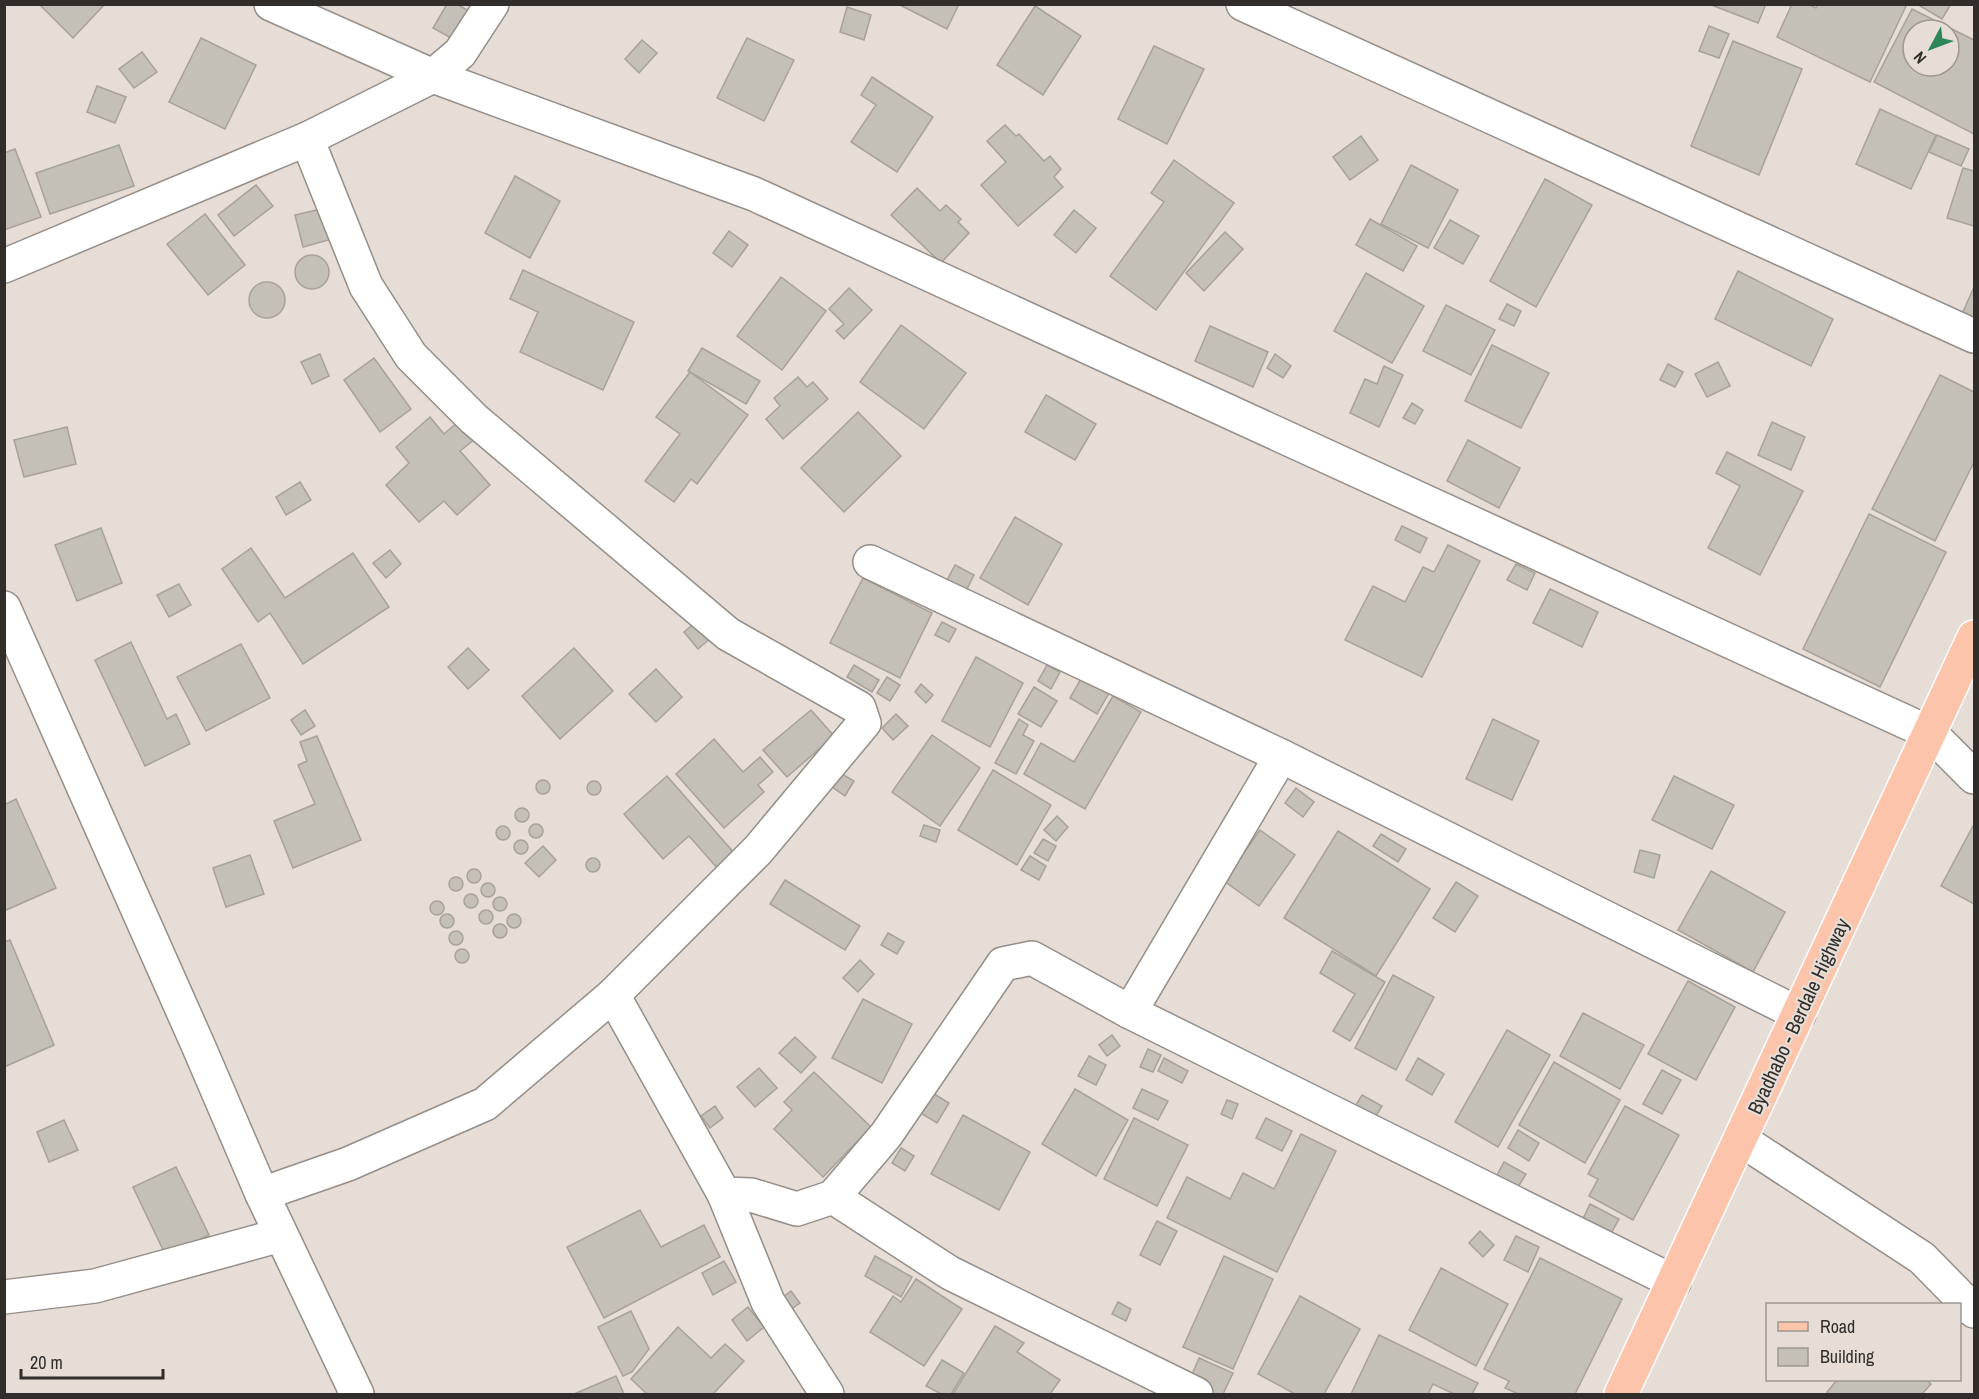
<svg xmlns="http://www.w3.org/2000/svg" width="1979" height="1399" font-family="'Archivo Narrow',sans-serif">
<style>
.building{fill:#c4bfb7;stroke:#a6a29a;stroke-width:1.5;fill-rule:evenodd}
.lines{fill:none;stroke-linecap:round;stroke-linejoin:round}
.minor-casing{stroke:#958e88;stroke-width:36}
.tertiary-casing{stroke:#958e88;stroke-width:36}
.primary-casing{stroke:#fff;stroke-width:36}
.minor{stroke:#fff;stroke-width:33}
.tertiary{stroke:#fff;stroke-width:33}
.primary{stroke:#fdc4ac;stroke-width:33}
.labels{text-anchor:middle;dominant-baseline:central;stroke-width:4.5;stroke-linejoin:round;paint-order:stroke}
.street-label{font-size:20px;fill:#302d2b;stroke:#e5ddd6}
</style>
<rect width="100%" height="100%" fill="#e5ddd6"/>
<g class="building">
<polygon points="39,4 105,4 73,38"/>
<polygon points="447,4 457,4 477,16 460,43 433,28"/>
<polygon points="898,4 959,4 947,29"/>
<polygon points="1709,4 1766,4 1758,23"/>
<polygon points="1792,4 1808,4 1816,8 1818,4 1907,4 1870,82 1777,37"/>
<polygon points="1921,4 1951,4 1942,19 1920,6"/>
<polygon points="1035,6 1081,36 1043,95 997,65"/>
<polygon points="847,7 871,15 864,40 840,32"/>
<path d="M1912,9L1974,40V134L1874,82ZM1913,30H1949V66H1913Z"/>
<polygon points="1709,26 1729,34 1719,58 1699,51"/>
<polygon points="201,38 256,65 225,129 169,102"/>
<polygon points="747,38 794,60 764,121 717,98"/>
<polygon points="642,40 657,53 639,73 625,59"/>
<polygon points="1733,41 1802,69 1759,175 1691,146"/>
<polygon points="1154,46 1204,69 1167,144 1118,119"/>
<polygon points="142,52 157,72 134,88 119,69"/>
<polygon points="872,77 933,117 897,172 851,142 876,105 861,95"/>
<polygon points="97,86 126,97 115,123 87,112"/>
<polygon points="1880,109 1936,135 1911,189 1856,164"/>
<polygon points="1005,125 1016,136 1019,134 1044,161 1050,156 1061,169 1054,177 1063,187 1018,226 981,185 1006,162 987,141"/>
<polygon points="1937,135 1969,149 1961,166 1929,152"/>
<polygon points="1361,136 1378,160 1350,180 1333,157"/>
<polygon points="119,145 134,186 50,214 36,173"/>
<polygon points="15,149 41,217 4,230 4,153"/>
<polygon points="1174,160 1234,203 1156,310 1110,276 1164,202 1151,193"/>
<polygon points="1411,165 1458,190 1428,248 1381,224"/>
<polygon points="1963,168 1974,171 1974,226 1947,218"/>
<polygon points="515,176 560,201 530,258 485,233"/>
<polygon points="1545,179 1592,205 1536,307 1490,281"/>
<polygon points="256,185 273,206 234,236 218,215"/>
<polygon points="917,188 940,211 946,205 961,219 958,222 969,233 941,263 891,215"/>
<polygon points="325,208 332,239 303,247 295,215"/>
<polygon points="1074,210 1096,228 1076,253 1054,235"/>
<polygon points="205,214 245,265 208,295 167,244"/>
<polygon points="1370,219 1417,246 1403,271 1356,245"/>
<polygon points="1450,220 1479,236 1463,264 1434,248"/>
<polygon points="729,231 748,245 732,267 713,253"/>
<polygon points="1225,232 1243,249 1204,291 1186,273"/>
<circle cx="312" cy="272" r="17"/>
<polygon points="523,270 634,322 603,390 520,352 538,312 510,299"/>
<polygon points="1738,271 1833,319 1811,366 1715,319"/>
<polygon points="1366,273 1424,306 1392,363 1334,331"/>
<polygon points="781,277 826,311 782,370 737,336"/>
<circle cx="267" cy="300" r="18"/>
<polygon points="1974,287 1974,321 1962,314"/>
<polygon points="849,288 872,310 844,339 836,331 844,324 829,309"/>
<polygon points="1507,304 1521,311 1514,326 1499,319"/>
<polygon points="1446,305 1495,330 1471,375 1423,351"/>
<polygon points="901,325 966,373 924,429 860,382"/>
<polygon points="1210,326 1268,352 1253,387 1195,361"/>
<polygon points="1492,345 1549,373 1521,428 1465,401"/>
<polygon points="702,348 760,381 746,404 688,371"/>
<polygon points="320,354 329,376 312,384 301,362"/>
<polygon points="1275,354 1291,366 1283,378 1267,368"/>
<polygon points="374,358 411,409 380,432 344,380"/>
<polygon points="1718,362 1730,386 1707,397 1695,374"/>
<polygon points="1668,364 1683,372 1675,387 1660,380"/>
<polygon points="1384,366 1403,375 1379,427 1350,413 1365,379 1377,384"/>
<polygon points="690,372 748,415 697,484 691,479 674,502 645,481 680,434 656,417"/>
<polygon points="1940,375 1974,392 1974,462 1935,541 1872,509"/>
<polygon points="798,377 807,387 813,382 828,399 783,439 766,419 780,406 774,398"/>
<polygon points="1046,395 1096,424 1075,460 1025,432"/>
<polygon points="1412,403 1423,410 1415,424 1403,418"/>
<polygon points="858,412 901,456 844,512 801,468"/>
<polygon points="430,417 444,434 459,421 475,439 460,451 490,485 457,515 444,501 419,522 386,485 409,463 396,447"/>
<polygon points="1772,422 1805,437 1791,470 1758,455"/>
<polygon points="67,427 76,464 24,477 14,440"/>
<polygon points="1468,440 1520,468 1499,508 1447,481"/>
<polygon points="1727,452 1803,491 1760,575 1708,548 1740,486 1716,473"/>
<polygon points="300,482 311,500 286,515 276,497"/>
<polygon points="1869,514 1946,552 1880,687 1803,649"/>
<polygon points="1015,517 1062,544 1028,605 980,578"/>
<polygon points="1402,526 1427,538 1420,553 1395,540"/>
<polygon points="101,528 122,583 77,601 55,545"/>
<polygon points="1448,545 1480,561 1422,677 1345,640 1373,586 1405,602 1423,567 1434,572"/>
<polygon points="251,548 285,598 353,553 389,607 303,664 270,613 258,622 222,569"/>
<polygon points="390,550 401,564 386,578 373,563"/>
<polygon points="1516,564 1535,573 1527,590 1507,580"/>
<polygon points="955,565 974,575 964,595 945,584"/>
<polygon points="863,578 932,613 900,678 830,643"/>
<polygon points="179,584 191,605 169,617 157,595"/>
<polygon points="1550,589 1598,612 1582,647 1533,623"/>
<polygon points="697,621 711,638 698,649 684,632"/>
<polygon points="942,622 956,629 949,642 935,635"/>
<polygon points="131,642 167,719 176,714 190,744 145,766 95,660"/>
<polygon points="241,644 270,698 206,731 177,677"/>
<polygon points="468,648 489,670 468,689 448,667"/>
<polygon points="574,648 613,691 560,739 522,696"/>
<polygon points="976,657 1023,683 990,747 942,721"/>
<polygon points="854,665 879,680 872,692 847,677"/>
<polygon points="1047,665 1060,672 1051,689 1038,681"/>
<polygon points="656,669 682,697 656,722 629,694"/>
<polygon points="887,677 900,685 890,701 877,693"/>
<polygon points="1082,677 1109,693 1097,714 1070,698"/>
<polygon points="921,684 933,695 926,703 915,692"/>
<polygon points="1034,687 1057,701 1041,727 1018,714"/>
<polygon points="1113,696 1141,712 1085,809 1024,774 1041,743 1074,762"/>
<polygon points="305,710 315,726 301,735 291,720"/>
<polygon points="811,710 834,736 787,777 763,750"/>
<polygon points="896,714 908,726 893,740 882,728"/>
<polygon points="1019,719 1028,725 1023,735 1034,741 1016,774 995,763"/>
<polygon points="1493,719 1539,741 1512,800 1466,779"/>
<polygon points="932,735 980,768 940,826 892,792"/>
<polygon points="317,736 361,840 293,868 274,821 315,804 298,765 307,761 300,742"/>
<polygon points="714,739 743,772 760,757 773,772 758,785 764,792 724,828 676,774"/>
<polygon points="993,770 1051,805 1017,865 958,830"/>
<polygon points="840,773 854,781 845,796 832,787"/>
<polygon points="667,776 735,854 718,869 689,836 663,859 624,814"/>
<polygon points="1674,776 1734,805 1712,849 1652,820"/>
<circle cx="543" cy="787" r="7"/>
<circle cx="594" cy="788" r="7"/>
<polygon points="1296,788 1314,802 1303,817 1285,803"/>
<polygon points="16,799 56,888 4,911 4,805"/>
<circle cx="522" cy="815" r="7"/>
<polygon points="1057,816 1068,827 1056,841 1044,830"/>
<circle cx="536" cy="831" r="7"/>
<polygon points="1974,824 1974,904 1941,886"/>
<polygon points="924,825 940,830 936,842 920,836"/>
<circle cx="503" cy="833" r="7"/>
<polygon points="1260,830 1295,855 1259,906 1224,881"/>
<polygon points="1338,831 1430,889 1376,976 1284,918"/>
<polygon points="1381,834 1406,849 1398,862 1373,846"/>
<polygon points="1043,839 1056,846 1048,861 1034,853"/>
<circle cx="521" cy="847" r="7"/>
<polygon points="543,846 556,860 539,877 525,863"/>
<polygon points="1640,850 1660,855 1654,878 1634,872"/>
<polygon points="250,855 264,894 226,907 213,868"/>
<polygon points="1030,856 1046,866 1039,880 1021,870"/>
<circle cx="593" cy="865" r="7"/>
<circle cx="474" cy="876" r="7"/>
<polygon points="1711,871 1785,912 1753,972 1678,930"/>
<circle cx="456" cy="884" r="7"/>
<polygon points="785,880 860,926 845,950 770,904"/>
<polygon points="1456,882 1478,896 1455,932 1433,918"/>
<circle cx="488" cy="890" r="7"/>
<circle cx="471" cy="901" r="7"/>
<circle cx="500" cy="904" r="7"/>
<circle cx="437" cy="908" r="7"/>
<circle cx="486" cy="917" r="7"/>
<circle cx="514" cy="921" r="7"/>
<circle cx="447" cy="921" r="7"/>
<circle cx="500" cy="931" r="7"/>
<circle cx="456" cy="938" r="7"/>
<polygon points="888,933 904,942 897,954 881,945"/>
<polygon points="10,940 54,1045 4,1067 4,942"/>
<circle cx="462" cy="956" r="7"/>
<polygon points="1332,951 1385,982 1350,1041 1333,1031 1355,994 1320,973"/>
<polygon points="860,960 874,974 858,992 843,978"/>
<polygon points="1393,975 1434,997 1396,1070 1355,1048"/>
<polygon points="1688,981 1735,1007 1696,1080 1648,1054"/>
<polygon points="863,999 912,1024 882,1083 832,1058"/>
<polygon points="1583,1013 1644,1045 1620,1089 1560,1056"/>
<polygon points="1507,1030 1550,1055 1498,1147 1455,1122"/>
<polygon points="1112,1035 1120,1046 1107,1056 1099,1045"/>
<polygon points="795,1037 816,1057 801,1073 779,1053"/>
<polygon points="1148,1049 1161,1055 1153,1072 1140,1067"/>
<polygon points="1089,1056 1106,1065 1096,1085 1078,1076"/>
<polygon points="1164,1058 1188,1071 1182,1083 1158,1071"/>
<polygon points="1418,1058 1444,1074 1432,1095 1406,1080"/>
<polygon points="1554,1062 1620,1100 1585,1163 1519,1125"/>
<polygon points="759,1068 777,1088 755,1107 737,1087"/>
<polygon points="1662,1070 1681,1080 1662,1114 1643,1104"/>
<polygon points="814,1072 871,1127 823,1177 774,1129 792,1110 784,1102"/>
<polygon points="1075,1089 1128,1120 1096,1176 1042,1144"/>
<polygon points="1142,1089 1168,1101 1158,1120 1133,1108"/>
<polygon points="931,1092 949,1103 937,1123 919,1112"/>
<polygon points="1362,1095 1382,1106 1373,1121 1353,1110"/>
<polygon points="1227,1100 1238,1104 1232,1119 1221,1114"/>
<polygon points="715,1106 723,1118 710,1128 701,1116"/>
<polygon points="1625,1106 1679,1135 1633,1220 1589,1196 1598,1179 1588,1174"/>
<polygon points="963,1115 1030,1152 999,1210 931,1174"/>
<polygon points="1134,1118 1188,1145 1157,1206 1104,1179"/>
<polygon points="1266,1118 1292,1131 1282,1151 1256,1138"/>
<polygon points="64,1120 78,1150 49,1162 37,1132"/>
<polygon points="1518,1130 1539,1143 1529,1161 1508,1148"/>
<polygon points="1301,1134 1336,1151 1277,1272 1167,1218 1187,1177 1230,1199 1243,1173 1274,1189"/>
<polygon points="901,1148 914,1156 905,1171 892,1163"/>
<polygon points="1504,1162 1526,1174 1518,1187 1497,1175"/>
<polygon points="176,1167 209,1235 166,1256 133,1187"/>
<polygon points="1590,1204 1619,1219 1609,1237 1581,1223"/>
<polygon points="640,1210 661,1247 704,1225 720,1257 604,1318 567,1247"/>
<polygon points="1157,1221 1177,1231 1160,1265 1140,1255"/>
<polygon points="1480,1231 1494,1245 1483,1257 1469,1243"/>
<polygon points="1516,1236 1539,1247 1528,1272 1504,1260"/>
<polygon points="875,1256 912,1277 901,1297 865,1276"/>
<polygon points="1224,1256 1273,1279 1233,1369 1183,1347"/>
<polygon points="1540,1258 1622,1299 1575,1394 1518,1394 1505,1388 1509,1381 1484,1369"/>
<polygon points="724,1261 736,1282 713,1295 702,1273"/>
<polygon points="1441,1268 1508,1304 1476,1366 1409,1330"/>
<polygon points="916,1279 962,1309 924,1366 870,1332 893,1296 901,1302"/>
<polygon points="791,1291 800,1303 790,1310 782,1298"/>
<polygon points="1300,1296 1360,1329 1324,1394 1295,1394 1258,1374"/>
<polygon points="1118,1302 1131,1309 1126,1321 1112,1314"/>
<polygon points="748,1307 764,1327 747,1341 732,1320"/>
<polygon points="631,1311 649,1349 632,1372 623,1376 598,1327"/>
<polygon points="995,1326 1024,1343 1017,1352 1060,1380 1050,1394 953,1394"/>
<polygon points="678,1327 711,1358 725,1344 744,1361 713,1394 647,1394 631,1379"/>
<polygon points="1379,1335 1478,1383 1472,1394 1454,1394 1433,1384 1428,1394 1351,1394"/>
<polygon points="1199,1358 1233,1373 1223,1394 1211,1394 1188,1384"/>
<polygon points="942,1360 964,1373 951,1394 941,1394 926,1386"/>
<polygon points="616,1376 624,1394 574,1394"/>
<polygon points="1837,1380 1926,1380 1931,1384 1922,1394 1830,1394 1827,1392"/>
</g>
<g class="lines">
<defs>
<g id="minor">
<polyline points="271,4 433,76 754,194 1930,733 1974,777"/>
<polyline points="1243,4 1974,336"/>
<polyline points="307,139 433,76 460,53 492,4"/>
<polyline points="4,266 307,139 366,286 411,356 474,419 728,634 859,708 864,723 758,850 613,995"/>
<polyline points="870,562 1281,756 1799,1014"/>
<polyline points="1130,1012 1281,756"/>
<polyline points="1740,1139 1922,1258 1974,1311"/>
<polyline points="262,1194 348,1164 485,1104 613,995 724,1194 751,1195 797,1209 833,1197 886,1135 1003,964 1032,958 1130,1012 1674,1282"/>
<polyline points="724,1194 768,1302 827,1394"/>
<polyline points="833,1197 950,1273 1196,1394"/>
<polyline points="4,1297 95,1286 281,1235"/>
</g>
<polyline id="tertiary" points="4,608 198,1045 262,1194 357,1394"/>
<polyline id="primary" points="1621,1394 1974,637"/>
</defs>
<use href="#minor" class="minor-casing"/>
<use href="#tertiary" class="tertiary-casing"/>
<use href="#primary" class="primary-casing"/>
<use href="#minor" class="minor"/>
<use href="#tertiary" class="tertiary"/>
<use href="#primary" class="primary"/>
</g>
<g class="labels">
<g class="street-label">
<text transform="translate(1798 1016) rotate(-65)">Byadhabo - Berdale Highway</text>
</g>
</g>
<rect width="1979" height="1399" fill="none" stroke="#302d2b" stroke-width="12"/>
<rect x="1766" y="1303" width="195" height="78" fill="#e5ddd6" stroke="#9d9792" stroke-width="1.5"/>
<rect x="1778" y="1322" width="30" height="9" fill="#fdc4ac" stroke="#9d9792" stroke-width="1.5"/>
<text x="1820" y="1333" font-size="18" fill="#302d2b">Road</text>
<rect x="1778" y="1348" width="30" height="18" fill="#c4bfb7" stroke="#9d9792" stroke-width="1.5"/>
<text x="1820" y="1363" font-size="18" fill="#302d2b">Building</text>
<g transform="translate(1931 48) rotate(229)"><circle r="28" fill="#e5ddd6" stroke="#9d9792" stroke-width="1.5"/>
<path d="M0-4.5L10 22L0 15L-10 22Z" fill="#2d8559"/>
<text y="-9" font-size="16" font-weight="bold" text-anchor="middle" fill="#302d2b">N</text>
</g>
<path d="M21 1369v9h142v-9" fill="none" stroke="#302d2b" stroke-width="3"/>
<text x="30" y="1369" font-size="18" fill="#302d2b" stroke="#e5ddd6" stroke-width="4.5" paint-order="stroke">20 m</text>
</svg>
